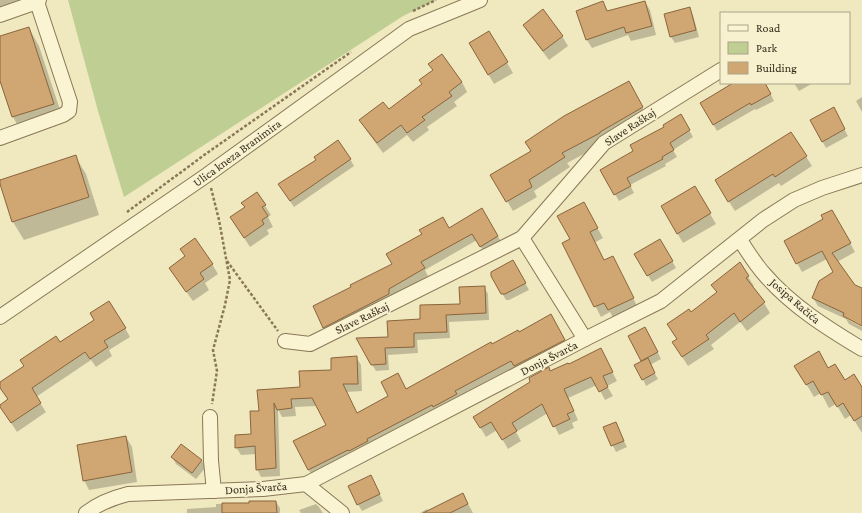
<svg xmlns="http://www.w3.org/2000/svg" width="862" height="513" font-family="'Crimson Pro',serif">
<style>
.green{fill:#bfce93}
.shadow{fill:#0003}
.building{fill:#d0a673;stroke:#8a653b}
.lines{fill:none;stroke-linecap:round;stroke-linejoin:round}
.minor-casing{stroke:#897857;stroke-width:16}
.path{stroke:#897857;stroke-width:2.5;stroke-dasharray:3 2;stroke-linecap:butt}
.minor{stroke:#faf4d3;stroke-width:14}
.labels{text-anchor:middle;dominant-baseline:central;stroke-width:3.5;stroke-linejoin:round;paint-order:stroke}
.street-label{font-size:12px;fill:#382d1c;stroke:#f7f1cf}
</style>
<rect width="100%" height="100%" fill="#f0e8bf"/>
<polygon class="green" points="68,0 436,0 403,16 124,197 98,111"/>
<g class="shadow">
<polygon points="0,0 35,0 0,17"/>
<polygon points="603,2 608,12 645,2 650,10 656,35 631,41 628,35 592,48 587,40"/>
<polygon points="689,8 693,15 699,37 675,43 671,37 665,15"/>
<polygon points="524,25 562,36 568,46 549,60 530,35"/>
<polygon points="29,28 39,46 64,122 23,135 13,117 0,77 0,37"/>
<polygon points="489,32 513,73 494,84 470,43"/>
<polygon points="462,82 467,92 454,102 457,106 427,127 429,130 413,142 407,135 383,153 366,130 360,120"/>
<polygon points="628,82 648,118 605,143 567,163 570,167 534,191 537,197 513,211 492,175 532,152"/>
<polygon points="733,83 765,83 774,101 756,110 755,109 717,131 701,103"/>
<polygon points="794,83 813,83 799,91"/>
<polygon points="862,97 862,112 856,101"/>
<polygon points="833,109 848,136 826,148 811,121"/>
<polygon points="681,116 693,137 673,150 677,157 665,164 666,166 630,185 634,193 619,201 601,170 634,151"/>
<polygon points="791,133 812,166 781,186 779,183 735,211 722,191"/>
<polygon points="75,156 86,174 99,215 24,240 13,222 0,181"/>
<polygon points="350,159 354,166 294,207 283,191"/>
<polygon points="695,188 716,224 683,243 662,207"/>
<polygon points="257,193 271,215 268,217 273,227 267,230 269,234 250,247 237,227 246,208"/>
<polygon points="481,209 502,243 485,254 477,240 425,270 428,276 328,334 324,327 353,287 393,264 423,235 449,229"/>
<polygon points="832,211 855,252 837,262 855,286 862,290 862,325 847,317 847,319 862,327 862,331 849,324 846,319 818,306 813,298 834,272 827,259 802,272 785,241 825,220"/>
<polygon points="589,213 603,238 594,243 604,261 613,257 638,308 614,320 610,312 601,317 563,244 571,240"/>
<polygon points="660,240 676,268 652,282 635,254"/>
<polygon points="513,261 529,290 509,300 506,300 492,276"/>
<polygon points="212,264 218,274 205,283 209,290 193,301 176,278"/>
<polygon points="740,264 754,286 752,288 764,303 770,313 747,331 740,322 711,345 714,349 688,366 679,352 678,339 691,314 717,293 712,285"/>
<polygon points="484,287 488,294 489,320 449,322 450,338 417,340 418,353 388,355 389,370 376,371 357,339 389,337 421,320 461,304"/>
<polygon points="551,316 568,348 313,478 294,442 327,425 317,406 295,407 296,416 282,417 278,409 280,476 261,477 257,469 256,454 241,455 236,447 252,435 260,412 258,391 301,388 356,357 361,365 362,391 346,392 357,414"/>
<polygon points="125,328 130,337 109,350 112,356 96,367 91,360 36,397 46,412 17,432 0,406 8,400 0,387 0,384 60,344"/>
<polygon points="649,335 661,359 650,365 658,379 646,386 643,379 643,362 629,336"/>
<polygon points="605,358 617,381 607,386 613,396 605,400 597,385 568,398 578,420 572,423 574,428 559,435 548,413 516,432 521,441 508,449 497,430 486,437 474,417 550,372"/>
<polygon points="796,367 828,369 844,381 862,389 862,433 851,415 845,419 836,404 829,408 821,393 814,397"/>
<polygon points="615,423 627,447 616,452 604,428"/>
<polygon points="126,437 132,447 137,482 89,490 84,480"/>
<polygon points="181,445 202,461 206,467 196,479 176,464 172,457"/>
<polygon points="374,482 383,501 362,511 358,504"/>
<polygon points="466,500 473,513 420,513 427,509 429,511"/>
<polygon points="276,502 280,508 280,513 187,513 187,509 216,507 216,504"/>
<polygon points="316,504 319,507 323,513 301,513 299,510"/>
</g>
<g class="building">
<polygon points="603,1 607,11 645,1 652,26 626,33 624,27 586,40 576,11"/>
<polygon points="690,7 696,30 670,37 664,14"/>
<polygon points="543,9 563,36 543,51 523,25"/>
<polygon points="29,27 54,104 12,117 0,81 0,36"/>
<polygon points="489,31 508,62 488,75 469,43"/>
<polygon points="442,54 462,82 449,92 452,96 422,117 425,120 407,133 401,125 377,143 359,120 383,102 389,109 422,84 419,80 433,70 428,64"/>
<polygon points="629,81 643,107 600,132 600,133 562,153 565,157 529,180 532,187 506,202 490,175 531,151 525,142 564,116"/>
<polygon points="733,83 765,83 771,94 751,105 750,103 713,125 700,103"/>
<polygon points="834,107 845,129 822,142 810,120"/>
<polygon points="681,114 690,130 670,143 674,150 662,157 663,159 627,178 631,186 614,195 600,170 633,151 630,145 664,127 663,125"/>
<polygon points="791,132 807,156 775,177 773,174 728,202 715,180"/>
<polygon points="338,140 351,159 290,201 278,184 316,160 314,157"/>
<polygon points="76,155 89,197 12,222 0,184 0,180"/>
<polygon points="695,186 711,213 677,234 661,206"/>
<polygon points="257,192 266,205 262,207 268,216 262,220 264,224 244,238 230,217 245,207 241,203"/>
<polygon points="584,202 598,228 590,232 604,260 613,256 634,298 608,310 604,303 594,307 562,243 570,239 557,216"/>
<polygon points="482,208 498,236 480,247 472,234 421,262 425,268 389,289 389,294 323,328 313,306 351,287 350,285 392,264 386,254 422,234 419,230 443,217 449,228"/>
<polygon points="832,210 851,243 832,253 855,285 862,288 862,326 843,316 844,313 812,298 819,281 833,272 822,251 796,264 784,241 823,219 821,215"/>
<polygon points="195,238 213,264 200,273 204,279 186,292 169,268 185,256 180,249"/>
<polygon points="660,239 673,261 647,276 634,254"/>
<polygon points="513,260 526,283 505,294 501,294 491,276 491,272"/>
<polygon points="740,262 749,276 746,278 765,302 740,322 734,313 706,335 709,339 682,357 672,342 677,339 667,324 689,309 691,312 717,292 711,285"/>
<polygon points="485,286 486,313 446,315 447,332 414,333 414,347 385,348 386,364 371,365 356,338 388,337 387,321 420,319 420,305 460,304 459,287"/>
<polygon points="109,301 126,328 104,341 108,347 90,359 85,352 32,388 41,403 11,423 0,407 0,405 8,399 0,388 0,382 24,366 20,360 56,336 60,342 94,320 90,313"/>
<polygon points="551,314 565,340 514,366 511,361 455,391 457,394 433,407 432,405 367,439 368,441 349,451 348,450 308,470 293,441 326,425 312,398 291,399 292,408 277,410 274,403 276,468 256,470 255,446 235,448 235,435 251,434 250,411 259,411 257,390 300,387 299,371 331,370 331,358 357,356 358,384 343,384 357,413 388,396 381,382 398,373 406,389 491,342 492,344 518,330 519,332"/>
<polygon points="645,327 658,352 641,361 628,336"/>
<polygon points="601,348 613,372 603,376 608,387 599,392 591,377 564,389 574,411 567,414 570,419 553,427 542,404 512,423 517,431 502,440 491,422 480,428 473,417 530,382 529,378 549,367 550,371 568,363 569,364"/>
<polygon points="819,351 828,368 835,364 845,380 854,374 862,387 862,416 854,421 843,403 837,407 828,392 821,395 813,381 806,385 794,366"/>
<polygon points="648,358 655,373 642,380 634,365"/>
<polygon points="616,422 624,441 611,446 603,427"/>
<polygon points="126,436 132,472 83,481 77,445"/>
<polygon points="181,444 202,460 192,473 171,457"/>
<polygon points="371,475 380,494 357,505 348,486"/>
<polygon points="463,493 468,504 450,513 423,513"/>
<polygon points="249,501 276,501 277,513 222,513 222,503 249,503"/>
</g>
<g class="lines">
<defs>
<g id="minor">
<polyline points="0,15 37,2 39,0"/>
<polyline points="0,138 63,115 69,111 70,102 37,2"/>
<polyline points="522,238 585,339"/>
<path d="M740,240C748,252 755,264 765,275C792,306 827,328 862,349"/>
<polyline points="0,317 207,175 409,29 480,0"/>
<polyline points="285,341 310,344 522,238 604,143 721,70"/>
<polyline points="210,417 211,461 214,491"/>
<polyline points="306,484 342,513"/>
<path d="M86,513C99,503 112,498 128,494L263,489L306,484L585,339L661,301L763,220L794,200L822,188L862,175"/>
</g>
</defs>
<use href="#minor" class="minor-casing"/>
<g class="path">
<polyline points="413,11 436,0"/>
<polyline points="211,188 219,220 230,280 225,305 213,350 217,371 212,404"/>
<polyline points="127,212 207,153 351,52"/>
<polyline points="227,261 278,331"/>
</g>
<use href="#minor" class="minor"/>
</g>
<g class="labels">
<g class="street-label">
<text transform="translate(630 127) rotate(-33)">Slave Raškaj</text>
<text transform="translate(237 153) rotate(-36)">Ulica kneza Branimira</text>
<text transform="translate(795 301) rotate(41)">Josipa Račića</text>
<text transform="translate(362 318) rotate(-26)">Slave Raškaj</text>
<text transform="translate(549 358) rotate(-27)">Donja Švarča</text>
<text transform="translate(256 488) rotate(-4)">Donja Švarča</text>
</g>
</g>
<rect x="720" y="12" width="130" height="72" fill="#f7f1cf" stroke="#aba387"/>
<rect x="728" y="25" width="20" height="6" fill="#faf4d3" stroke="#aba387"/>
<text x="756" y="32" font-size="12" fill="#382d1c">Road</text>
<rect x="728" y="42" width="20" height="12" fill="#bfce93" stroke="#aba387"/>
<text x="756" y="52" font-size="12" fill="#382d1c">Park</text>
<rect x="728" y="62" width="20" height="12" fill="#d0a673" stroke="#aba387"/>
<text x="756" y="72" font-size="12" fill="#382d1c">Building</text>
</svg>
